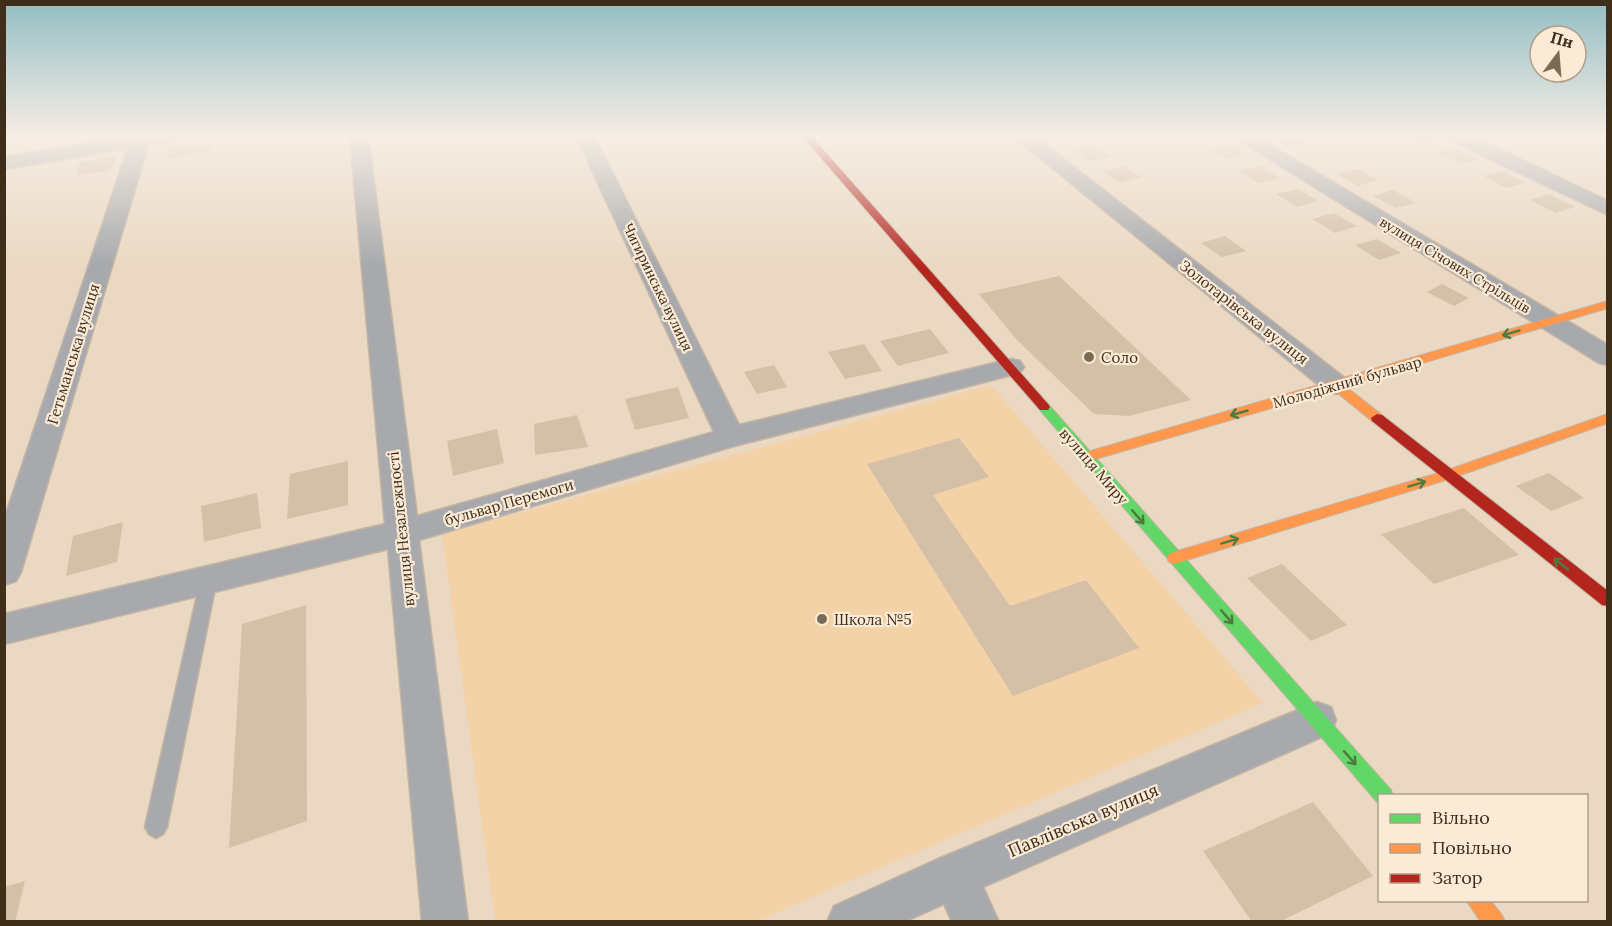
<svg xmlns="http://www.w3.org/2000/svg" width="1612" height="926" font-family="Lora,serif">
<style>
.built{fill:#f4d2a8}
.building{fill:#d4c0a7}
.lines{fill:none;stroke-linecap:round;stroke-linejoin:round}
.lane-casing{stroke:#c5b5a4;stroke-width:3}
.street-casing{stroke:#c5b5a4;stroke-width:3}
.fast-casing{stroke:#c5b5a4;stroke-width:2}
.slow-casing{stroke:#c5b5a4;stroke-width:2}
.jam-casing{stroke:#c5b5a4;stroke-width:2}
.lane{fill:#a7a9ac;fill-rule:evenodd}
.street{fill:#a7a9ac;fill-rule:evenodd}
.fast{fill:#63d668;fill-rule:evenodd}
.slow{fill:#ff974d;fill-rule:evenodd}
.jam{fill:#b3261e;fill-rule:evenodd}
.oneway{stroke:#4f7a3d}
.poi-dot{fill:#7b6a55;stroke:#fbead6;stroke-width:2}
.labels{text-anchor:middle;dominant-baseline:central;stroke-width:4.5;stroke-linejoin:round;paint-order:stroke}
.far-street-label{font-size:14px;fill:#3f2e1a;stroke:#fbead6}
.street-label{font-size:15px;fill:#3f2e1a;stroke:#fbead6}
.poi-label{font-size:15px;fill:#3f2e1a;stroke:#fbead6;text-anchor:start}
.near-street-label{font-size:18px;fill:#3f2e1a;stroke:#fbead6}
</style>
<rect width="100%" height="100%" fill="#ead8c2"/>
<polygon class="built" points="991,385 1263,703 757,921 495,921 442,534"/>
<g class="building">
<polygon points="1052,136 1079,136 1082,138 1061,143"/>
<polygon points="1267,136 1295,136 1307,143 1286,147"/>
<polygon points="1406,136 1434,136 1442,140 1424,145"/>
<polygon points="211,142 209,152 166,159 169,148"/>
<polygon points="1229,144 1247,154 1227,159 1209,148"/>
<polygon points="1095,146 1111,157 1090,161 1074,151"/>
<polygon points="1455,148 1478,159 1459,164 1437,153"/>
<polygon points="117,156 110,171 76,175 80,162"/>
<polygon points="1124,166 1141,177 1119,183 1103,171"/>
<polygon points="1260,166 1280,178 1259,183 1239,171"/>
<polygon points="1357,169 1378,180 1358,186 1337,174"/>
<polygon points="1502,171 1526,183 1507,188 1483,176"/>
<polygon points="1298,189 1318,201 1297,207 1276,194"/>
<polygon points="1393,190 1416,203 1396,208 1373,196"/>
<polygon points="1549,194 1575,207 1556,213 1530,200"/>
<polygon points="1334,213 1357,226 1335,233 1312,219"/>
<polygon points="1225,236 1246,251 1222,257 1201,243"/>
<polygon points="1377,239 1401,253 1379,260 1355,245"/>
<polygon points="1059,276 1191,400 1129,416 1094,414 1016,339 979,294"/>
<polygon points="1442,284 1469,298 1454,306 1427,292"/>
<polygon points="930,329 949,353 898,366 880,341"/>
<polygon points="864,344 882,371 845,379 828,352"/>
<polygon points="774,365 787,387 757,394 744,372"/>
<polygon points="678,387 689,418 635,430 625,399"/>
<polygon points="577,415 588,447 535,455 534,424"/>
<polygon points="497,429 504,463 453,476 447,441"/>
<polygon points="959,438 989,477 933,495 1010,606 1086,580 1139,648 1013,696 867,464"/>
<polygon points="348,461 348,505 287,519 290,474"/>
<polygon points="1549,473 1584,498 1551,511 1516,486"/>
<polygon points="257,493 261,528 204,542 201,506"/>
<polygon points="1464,508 1519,555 1434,584 1381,534"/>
<polygon points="123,522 117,562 66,576 73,536"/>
<polygon points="1282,564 1347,625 1311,641 1247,578"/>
<polygon points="306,605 307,821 229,848 242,624"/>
<polygon points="1313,802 1373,876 1279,922 1252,922 1203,851"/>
<polygon points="25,881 15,922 4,922 4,887"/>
</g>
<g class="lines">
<defs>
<polygon id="lane" points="209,571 215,573 217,578 167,827 163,834 156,838 149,834 145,827 201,578 203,573"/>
<g id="street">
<polygon points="131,136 175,136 173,140 148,145 21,572 16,581 4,585 4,520 128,148 4,169 4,157"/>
<polygon points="350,136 368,136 417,516 714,432 576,136 594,136 739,425 1011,359 1020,361 1024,367 1020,373 734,446 419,540 468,922 422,922 388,549 4,644 4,614 385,524"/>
<polygon points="1013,136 1034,136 1346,379 1350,385 1346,391 1336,394 1326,391"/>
<polygon points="1232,136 1255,136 1608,345 1608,365 1599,363"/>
<polygon points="1448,136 1472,136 1608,201 1608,215 1450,140"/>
<polygon points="1317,702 1331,707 1336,720 1331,733 983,887 999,922 952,922 944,904 904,922 827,922 834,906 938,859"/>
</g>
<polygon id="fast" points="1044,403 1048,404 1391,790 1393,796 1380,796 1380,803 1377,802 1040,410 1038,407 1040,404"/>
<g id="slow">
<polygon points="1608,301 1608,308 1345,386 1382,415 1383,418 1382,421 1372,421 1334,390 1085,462 1078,457 1080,454"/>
<polygon points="1608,414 1608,423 1452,478 1174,564 1169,562 1167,558 1169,554 1174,552 1442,472"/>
<polygon points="1466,900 1490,900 1502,915 1505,922 1481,922"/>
</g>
<g id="jam">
<polygon points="802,136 811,136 1048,404 1050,407 1048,410 1040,410"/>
<polygon points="1377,414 1382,415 1608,591 1608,606 1602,605 1372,421 1371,418"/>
</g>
</defs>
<use href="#lane" class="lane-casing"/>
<use href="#street" class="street-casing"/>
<use href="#fast" class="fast-casing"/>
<use href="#slow" class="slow-casing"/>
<use href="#jam" class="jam-casing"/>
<use href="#lane" class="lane"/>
<use href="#street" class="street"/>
<use href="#fast" class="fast"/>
<use href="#slow" class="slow"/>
<use href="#jam" class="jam"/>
</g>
<defs><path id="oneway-shaft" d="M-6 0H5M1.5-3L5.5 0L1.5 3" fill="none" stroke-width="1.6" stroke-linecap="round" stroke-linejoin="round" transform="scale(1.5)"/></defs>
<g class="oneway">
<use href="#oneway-shaft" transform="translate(1511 333) rotate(163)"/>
<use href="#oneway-shaft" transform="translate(1239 413) rotate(164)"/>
<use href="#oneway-shaft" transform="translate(1417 484) rotate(-17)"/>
<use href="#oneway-shaft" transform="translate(1138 517) rotate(49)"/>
<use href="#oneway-shaft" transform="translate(1230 541) rotate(-17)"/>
<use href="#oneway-shaft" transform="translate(1561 564) rotate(-142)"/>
<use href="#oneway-shaft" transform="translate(1227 617) rotate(49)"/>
<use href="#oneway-shaft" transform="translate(1350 758) rotate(49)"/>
</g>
<linearGradient id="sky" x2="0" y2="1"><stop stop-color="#93bec4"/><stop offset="0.51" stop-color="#f6ede4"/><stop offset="1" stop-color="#f6ede4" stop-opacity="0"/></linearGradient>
<rect width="1612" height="266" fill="url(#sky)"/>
<g class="poi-dot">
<circle cx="1089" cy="357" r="6"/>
<circle cx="822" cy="619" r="6"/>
</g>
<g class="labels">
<g class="far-street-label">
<text transform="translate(1455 265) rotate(31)">вулиця Січових Стрільців</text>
<text transform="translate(658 287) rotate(64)">Чигиринська вулиця</text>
</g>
<g class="street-label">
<text transform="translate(1244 312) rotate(38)">Золотарівська вулиця</text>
<text transform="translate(73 354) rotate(-73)">Гетьманська вулиця</text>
<text transform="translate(1347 382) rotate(-16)">Молодіжний бульвар</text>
<text transform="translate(1094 466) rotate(49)">вулиця Миру</text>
<text transform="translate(509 502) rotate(-16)">бульвар Перемоги</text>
<text transform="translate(401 529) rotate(-96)">вулиця Незалежності</text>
</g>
<g class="poi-label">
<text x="1101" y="357">Соло</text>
<text x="834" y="619">Школа №5</text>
</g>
<g class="near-street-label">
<text transform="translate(1083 820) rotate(-23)">Павлівська вулиця</text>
</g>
</g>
<rect width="1612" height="926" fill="none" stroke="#3f2e1a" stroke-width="12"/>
<rect x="1378" y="794" width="210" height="108" fill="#fbead6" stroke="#b09f8b" stroke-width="1.5"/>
<rect x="1390" y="814" width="30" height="9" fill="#63d668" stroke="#b09f8b" stroke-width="1.5"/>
<text x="1432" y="824" font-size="18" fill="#3f2e1a">Вільно</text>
<rect x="1390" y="844" width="30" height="9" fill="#ff974d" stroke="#b09f8b" stroke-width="1.5"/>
<text x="1432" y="854" font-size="18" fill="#3f2e1a">Повільно</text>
<rect x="1390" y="874" width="30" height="9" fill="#b3261e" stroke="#b09f8b" stroke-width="1.5"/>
<text x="1432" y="884" font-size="18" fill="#3f2e1a">Затор</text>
<g transform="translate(1558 54) rotate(16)"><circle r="28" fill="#fbead6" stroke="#b09f8b" stroke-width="1.5"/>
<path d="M0-4.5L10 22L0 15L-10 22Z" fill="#7b6a55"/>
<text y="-9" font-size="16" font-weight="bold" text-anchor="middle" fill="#3f2e1a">Пн</text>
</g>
</svg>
